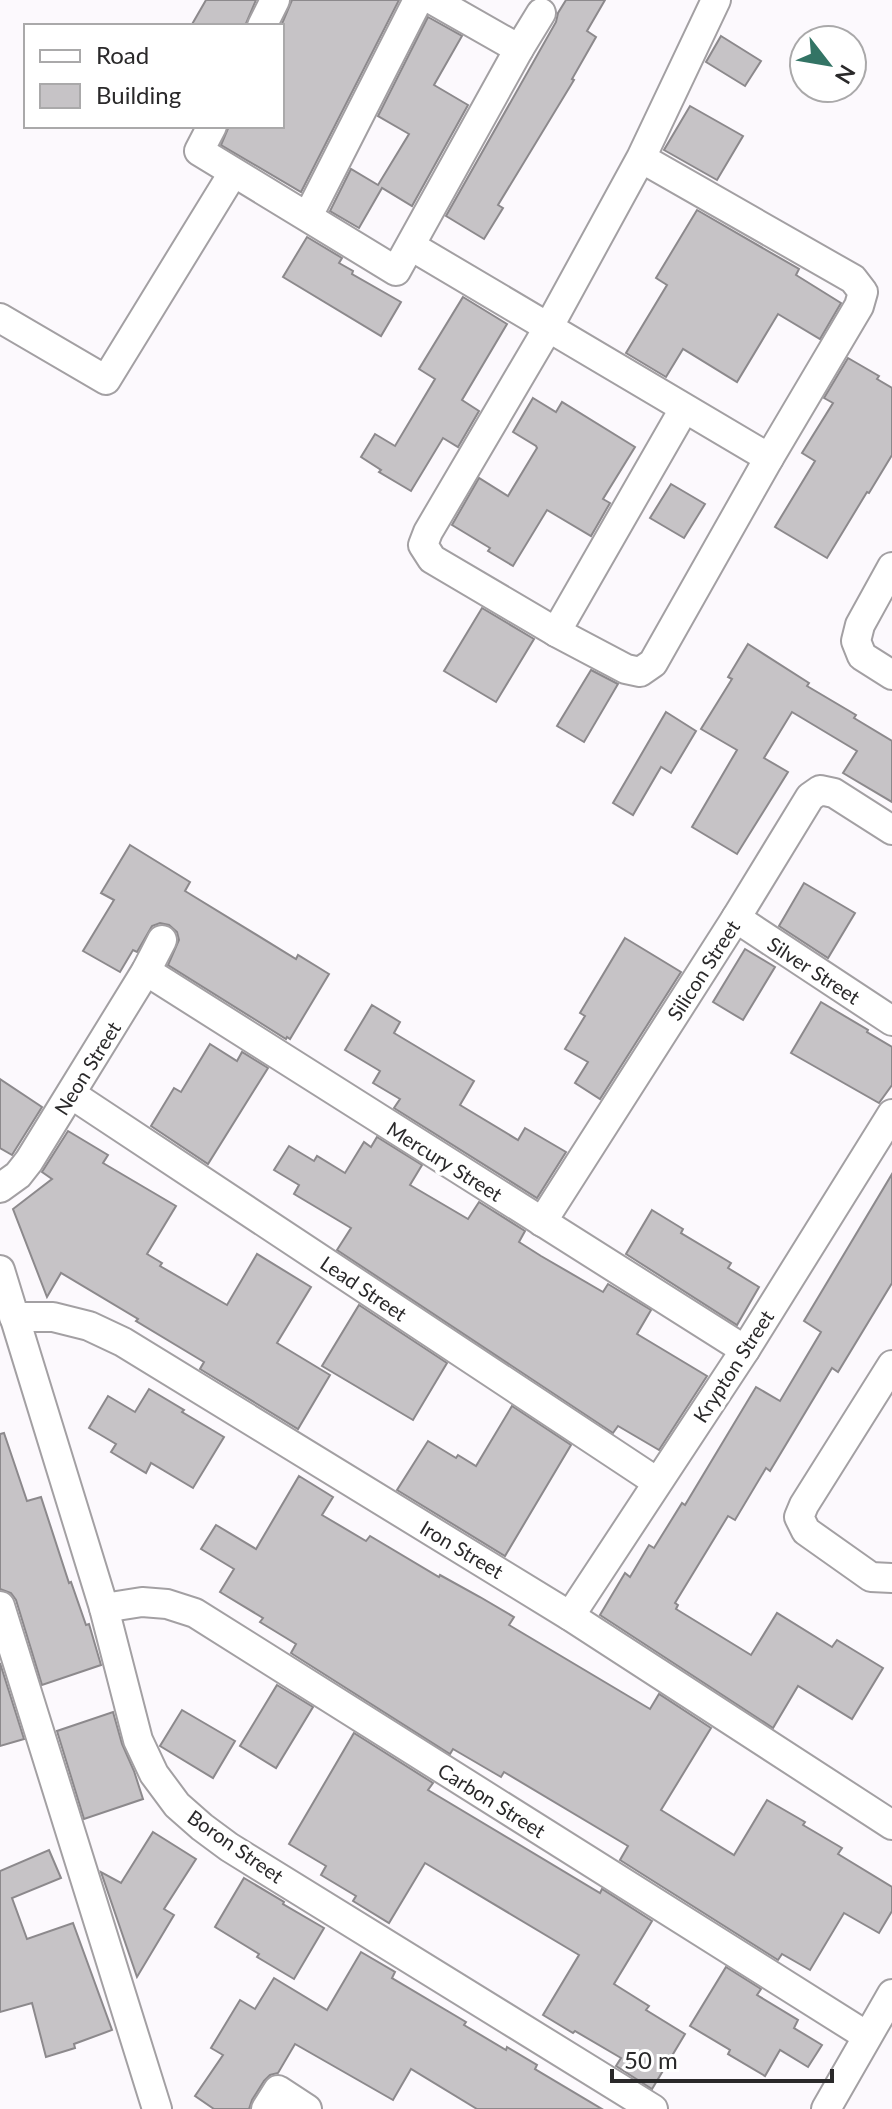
<svg xmlns="http://www.w3.org/2000/svg" width="892" height="2109" font-family="Lato,sans-serif">
<style>
.building{fill:#c6c3c6;stroke:#8c898c;stroke-width:2}
.lines{fill:none;stroke-linecap:round;stroke-linejoin:round}
.minor-casing{stroke:#a3a0a3;stroke-width:32}
.minor{stroke:#fff;stroke-width:28}
.labels{text-anchor:middle;dominant-baseline:central;stroke-width:8;stroke-linejoin:round;paint-order:stroke}
.street-label{font-size:20px;fill:#2a292a;stroke:#fff}
</style>
<rect width="100%" height="100%" fill="#fcf9fd"/>
<g class="building">
<polygon points="206,0 256,0 245,26 191,26"/>
<polygon points="292,0 399,0 301,192 221,145 229,126 282,126 281,26"/>
<polygon points="566,0 605,0 587,31 596,37 572,79 574,80 498,205 503,208 484,239 446,216 556,22 558,13"/>
<polygon points="428,17 462,36 434,85 468,105 412,206 382,188 359,228 330,211 351,169 378,185 409,134 378,116"/>
<polygon points="721,36 761,61 745,86 706,62"/>
<polygon points="690,106 743,136 717,180 664,150"/>
<polygon points="697,210 799,269 796,275 841,303 820,339 778,314 737,382 683,349 666,377 626,353 667,285 656,278"/>
<polygon points="307,237 342,258 339,263 353,271 352,274 401,302 381,336 283,277"/>
<polygon points="463,297 507,324 462,400 479,411 458,447 443,438 411,491 379,472 381,470 361,457 375,434 395,446 435,379 419,369"/>
<polygon points="848,358 879,376 877,379 892,388 892,455 869,493 867,492 827,558 775,527 815,461 802,453 833,403 824,398"/>
<polygon points="533,398 556,412 562,402 635,447 603,499 610,503 591,536 547,510 513,566 488,551 490,548 452,525 479,478 508,496 537,448 536,446 513,432"/>
<polygon points="671,484 705,504 684,538 650,518"/>
<polygon points="482,608 534,639 496,702 444,671"/>
<polygon points="748,644 809,683 807,686 856,715 854,718 892,741 892,802 843,773 857,751 792,712 764,758 788,772 737,854 692,827 737,750 701,729 732,679 728,677"/>
<polygon points="591,670 618,684 584,742 557,726"/>
<polygon points="666,712 696,731 671,773 661,767 633,815 613,803"/>
<polygon points="130,845 190,882 185,891 296,959 298,955 329,974 290,1039 287,1037 286,1039 168,965 179,940 177,932 169,925 160,923 152,926 137,952 133,950 120,972 83,951 114,900 101,893"/>
<polygon points="804,883 855,913 828,958 779,926"/>
<polygon points="625,938 681,972 600,1099 575,1083 588,1062 565,1049 585,1016 580,1013"/>
<polygon points="745,949 775,967 743,1020 713,1002"/>
<polygon points="821,1002 868,1030 867,1032 892,1047 892,1085 879,1103 791,1053"/>
<polygon points="372,1005 400,1022 394,1033 474,1081 460,1105 518,1140 525,1128 566,1152 537,1198 394,1108 400,1099 373,1083 380,1071 345,1050"/>
<polygon points="210,1044 237,1061 242,1052 268,1068 208,1164 151,1126 174,1088 181,1092"/>
<polygon points="0,1079 42,1107 12,1155 0,1148"/>
<polygon points="68,1131 108,1155 103,1163 176,1206 147,1254 162,1263 160,1266 227,1305 257,1254 311,1287 277,1343 330,1375 298,1429 200,1369 204,1362 136,1321 138,1319 61,1273 47,1297 13,1209 52,1179 42,1172"/>
<polygon points="377,1137 422,1165 410,1185 468,1219 479,1202 525,1231 519,1242 541,1256 603,1292 608,1284 651,1310 637,1334 707,1376 659,1450 618,1426 613,1433 337,1250 351,1228 294,1194 299,1185 274,1170 289,1146 314,1161 317,1156 345,1173 364,1142 371,1147"/>
<polygon points="892,1174 892,1283 838,1372 832,1368 770,1471 766,1468 735,1520 728,1516 675,1603 678,1605 676,1609 751,1655 777,1613 832,1647 837,1640 883,1668 852,1719 798,1686 773,1728 600,1615 625,1573 630,1577 649,1545 654,1548 682,1503 685,1505 756,1387 780,1401 821,1332 804,1321"/>
<polygon points="652,1210 683,1229 681,1233 731,1263 728,1268 759,1287 737,1325 626,1254"/>
<polygon points="359,1305 447,1363 413,1420 322,1366"/>
<polygon points="149,1389 184,1410 182,1412 224,1437 193,1488 151,1463 146,1473 111,1452 116,1444 89,1428 108,1396 135,1412"/>
<polygon points="512,1406 571,1445 505,1556 397,1490 428,1441 456,1458 458,1455 476,1466"/>
<polygon points="4,1433 27,1501 41,1497 69,1583 71,1582 86,1625 89,1624 101,1665 42,1685 16,1600 11,1593 0,1589 0,1434"/>
<polygon points="299,1476 333,1497 322,1515 366,1541 370,1536 439,1577 440,1575 480,1597 514,1617 509,1625 650,1709 659,1694 711,1728 661,1810 734,1855 767,1800 805,1822 803,1825 842,1848 838,1854 892,1887 892,1911 879,1933 844,1913 810,1970 782,1954 778,1960 620,1860 628,1846 504,1772 501,1777 453,1749 450,1754 294,1655 291,1653 296,1644 260,1622 263,1618 220,1592 234,1569 201,1549 216,1525 256,1549"/>
<polygon points="0,1663 24,1739 0,1746"/>
<polygon points="277,1685 313,1707 276,1768 240,1746"/>
<polygon points="182,1710 235,1741 213,1778 160,1746"/>
<polygon points="113,1712 122,1744 134,1771 143,1799 84,1819 57,1731"/>
<polygon points="354,1733 433,1783 428,1790 600,1893 602,1889 652,1921 614,1984 649,2006 646,2010 685,2034 652,2089 616,2066 621,2058 575,2031 573,2033 543,2015 579,1955 425,1863 389,1923 353,1901 356,1896 321,1875 326,1866 289,1844"/>
<polygon points="153,1832 196,1859 164,1909 174,1915 137,1977 101,1872 121,1883"/>
<polygon points="49,1850 61,1878 12,1898 27,1939 73,1923 112,2030 74,2044 75,2048 46,2057 32,2003 0,2012 0,1871"/>
<polygon points="244,1878 284,1902 283,1904 324,1928 294,1979 257,1957 259,1954 215,1927"/>
<polygon points="361,1952 395,1972 392,1978 466,2022 464,2025 506,2050 507,2047 537,2065 535,2069 602,2109 477,2109 411,2069 393,2100 295,2044 278,2073 270,2075 264,2081 252,2100 249,2109 214,2109 195,2096 223,2055 211,2048 240,2000 255,2009 274,1978 327,2010"/>
<polygon points="726,1967 761,1989 757,1995 798,2020 794,2028 822,2045 808,2067 780,2050 765,2076 728,2054 730,2050 690,2026"/>
</g>
<g class="lines">
<defs>
<g id="minor">
<polyline points="433,0 519,49"/>
<polyline points="262,26 275,0"/>
<polyline points="212,126 199,151 396,271 519,49 541,13"/>
<polyline points="641,158 853,279 863,292 859,306 769,458 653,663 640,672 626,669 556,632 432,559 423,545 428,532 548,328 641,158 716,0"/>
<polyline points="308,216 418,0"/>
<polyline points="411,246 769,458"/>
<polyline points="0,318 106,380 233,173"/>
<polyline points="892,567 860,625 856,641 862,656 892,675"/>
<polyline points="556,632 684,409"/>
<polyline points="736,918 892,1021"/>
<polyline points="146,971 745,1350"/>
<polyline points="71,1094 657,1482"/>
<polyline points="0,1188 18,1175 29,1161 146,971 162,940"/>
<polyline points="542,1222 736,918 810,797 820,790 834,793 892,830"/>
<polyline points="0,1270 104,1608 138,1740 154,1774 177,1805 202,1827 229,1847 653,2109"/>
<polyline points="14,1317 53,1317 89,1326 123,1342 570,1616 892,1825"/>
<polyline points="892,1365 804,1505 799,1517 806,1531 871,1577 892,1578"/>
<polyline points="0,1606 157,2109"/>
<polyline points="104,1608 142,1602 167,1604 195,1613 867,2036"/>
<polyline points="570,1616 745,1350 892,1114"/>
<polyline points="266,2109 278,2090 307,2109"/>
<polyline points="826,2109 892,1994"/>
</g>
</defs>
<use href="#minor" class="minor-casing"/>
<use href="#minor" class="minor"/>
</g>
<g class="labels">
<g class="street-label">
<text transform="translate(703 970) rotate(-57)">Silicon Street</text>
<text transform="translate(814 970) rotate(33)">Silver Street</text>
<text transform="translate(87 1068) rotate(-58)">Neon Street</text>
<text transform="translate(445 1161) rotate(32)">Mercury Street</text>
<text transform="translate(364 1288) rotate(34)">Lead Street</text>
<text transform="translate(733 1366) rotate(-57)">Krypton Street</text>
<text transform="translate(462 1549) rotate(31)">Iron Street</text>
<text transform="translate(492 1800) rotate(32)">Carbon Street</text>
<text transform="translate(236 1846) rotate(35)">Boron Street</text>
</g>
</g>
<rect x="24" y="24" width="260" height="104" fill="#ffffff" stroke="#aaa9aa" stroke-width="2"/>
<rect x="40" y="50" width="40" height="12" fill="#ffffff" stroke="#aaa9aa" stroke-width="2"/>
<text x="96" y="64" font-size="24" fill="#2a292a">Road</text>
<rect x="40" y="84" width="40" height="24" fill="#c6c3c6" stroke="#aaa9aa" stroke-width="2"/>
<text x="96" y="104" font-size="24" fill="#2a292a">Building</text>
<g transform="translate(828 64) rotate(121)"><circle r="38" fill="#ffffff" stroke="#aaa9aa" stroke-width="2"/>
<path d="M0-6L14 30L0 20L-14 30Z" fill="#337465"/>
<text y="-12" font-size="22" font-weight="bold" text-anchor="middle" fill="#2a292a">N</text>
</g>
<path d="M612 2069v12h220v-12" fill="none" stroke="#2a292a" stroke-width="4"/>
<text x="624" y="2069" font-size="24" fill="#2a292a" stroke="#ffffff" stroke-width="6" paint-order="stroke">50 m</text>
</svg>
